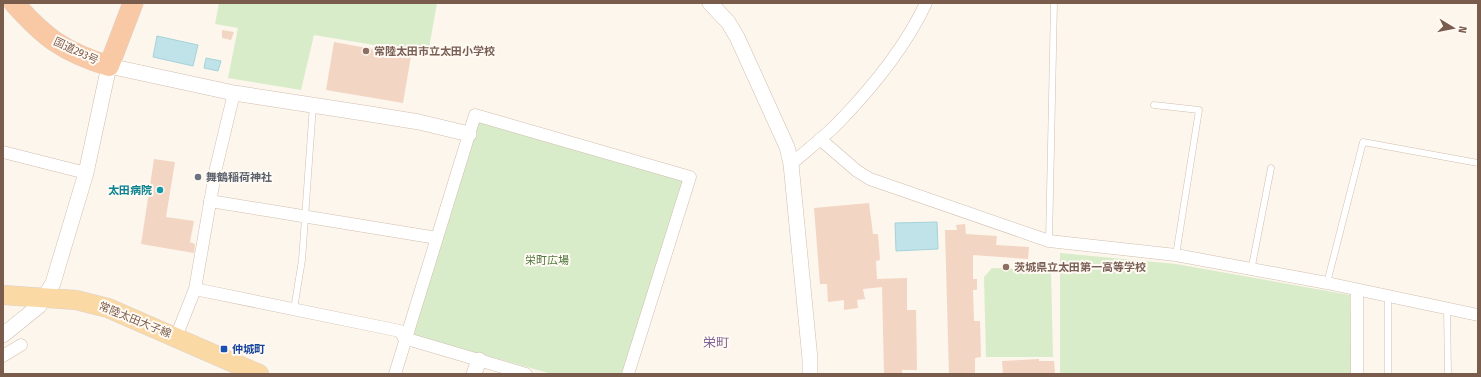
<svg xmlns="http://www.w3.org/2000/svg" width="1481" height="377" font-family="'Fira Sans Condensed','Noto Sans JP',sans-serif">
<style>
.green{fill:#d8ecc9}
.water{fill:#bfe3e8;stroke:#a5d3da}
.building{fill:#f3d5c3}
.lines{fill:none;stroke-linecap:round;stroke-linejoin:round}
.service-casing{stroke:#d1beb0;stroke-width:7}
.minor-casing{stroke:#d1beb0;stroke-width:13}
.tertiary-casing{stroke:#d1beb0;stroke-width:16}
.primary-casing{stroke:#dad1cd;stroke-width:20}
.trunk-casing{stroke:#dad1cd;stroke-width:21}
.service{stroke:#fff;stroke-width:6}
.minor{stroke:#fff;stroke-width:12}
.tertiary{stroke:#fff;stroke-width:15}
.primary{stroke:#fbd9a5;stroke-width:19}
.trunk{stroke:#f9c8a4;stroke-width:20}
.education-dot{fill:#8d6e63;stroke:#fffaf3;stroke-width:1.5}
.worship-dot{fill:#6b7280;stroke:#fffaf3;stroke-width:1.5}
.culture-dot{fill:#0f9aa8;stroke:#fffaf3;stroke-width:1.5}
.transit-dot{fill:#1a4fb4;stroke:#fffaf3;stroke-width:1.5}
.labels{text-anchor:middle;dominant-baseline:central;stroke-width:4;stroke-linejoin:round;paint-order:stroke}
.street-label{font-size:11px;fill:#7a5c4d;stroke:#fffaf3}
.education-label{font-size:11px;font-weight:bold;fill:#785e54;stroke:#fffaf3;text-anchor:start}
.worship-label{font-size:11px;font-weight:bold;fill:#5b616d;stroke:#fffaf3;text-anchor:start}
.culture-label{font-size:11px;font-weight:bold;fill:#0d838f;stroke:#fffaf3;text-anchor:end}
.park-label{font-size:11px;fill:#537a41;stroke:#fffaf3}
.transit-label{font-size:11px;font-weight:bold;fill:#164399;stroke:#fffaf3;text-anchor:start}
.quarter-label{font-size:13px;fill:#846695;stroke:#fffaf3}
</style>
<rect width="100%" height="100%" fill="#fdf6ec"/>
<g class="green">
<polygon points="219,3 437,3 428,54 314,35 301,90 228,78 238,28 215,24"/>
<polygon points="477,119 683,178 685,183 625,374 552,374 412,335"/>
<polygon points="1060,253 1176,264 1350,295 1351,374 1060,374"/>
<polygon points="992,268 1051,270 1053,357 986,357 984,277"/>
</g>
<g class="water">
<polygon points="157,36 198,45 193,66 153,57"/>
<polygon points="206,58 221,61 218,71 204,68"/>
<polygon points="937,222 938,249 896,251 895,223"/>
</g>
<g class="building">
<polygon points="222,30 234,32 231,40 222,38"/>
<polygon points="334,42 411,56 403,103 326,90"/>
<polygon points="154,159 175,162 166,217 194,221 190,242 195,244 194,253 141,244"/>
<polygon points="869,203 873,234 878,234 880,260 876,261 877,279 907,278 907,310 916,310 917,370 902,370 902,374 884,374 882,287 863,289 865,299 857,300 858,308 844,310 844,300 828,302 827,284 820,284 814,208"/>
<polygon points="965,224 966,234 997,236 996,245 1029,247 1028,259 973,255 973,279 977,279 977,290 973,290 974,321 980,321 981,357 975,358 975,374 949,374 945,230 957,230 956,225"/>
<polygon points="1039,359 1039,361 1054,361 1055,374 1003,374 1002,361"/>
</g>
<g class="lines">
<defs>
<g id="service">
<polyline points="1154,105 1199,110 1176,255"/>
<polyline points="1049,241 1054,3"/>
<polyline points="1251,271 1271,168"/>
<polyline points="1327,283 1363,142 1478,163"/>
<polyline points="1388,296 1388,374"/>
<polyline points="294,309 302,260 313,105"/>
<polyline points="1447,309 1448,374"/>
</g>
<g id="minor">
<polyline points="820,139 857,171 870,179 1049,241 1176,255 1327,283 1478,315"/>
<polyline points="3,152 86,173"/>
<path d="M791,164C806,151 823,138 837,124C872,88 905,48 926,3"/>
<polyline points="210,201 437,238"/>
<polyline points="195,289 400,331 404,338 526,374"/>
<polyline points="1357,290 1357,374"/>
<polyline points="176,337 195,289 216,168 234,93"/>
<polyline points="3,356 21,345"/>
<polyline points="395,374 475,115 690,177 628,374"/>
</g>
<g id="tertiary">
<polyline points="710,3 728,22 737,37 787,147 791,164 810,359 810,374"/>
<polyline points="3,335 39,306 53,283 86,173 109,66 234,93 370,114 419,122 469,134"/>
<polyline points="474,374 479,360"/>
</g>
<polyline id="primary" points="3,295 76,300 108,308 259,374"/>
<path id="trunk" d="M14,3C45,38 64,52 109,66L133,3"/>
</defs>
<use href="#service" class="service-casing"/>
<use href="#minor" class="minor-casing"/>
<use href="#tertiary" class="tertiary-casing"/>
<use href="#primary" class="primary-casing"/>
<use href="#trunk" class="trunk-casing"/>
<use href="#service" class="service"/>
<use href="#minor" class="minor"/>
<use href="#tertiary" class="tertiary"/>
<use href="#primary" class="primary"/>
<use href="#trunk" class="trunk"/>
</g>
<g class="education-dot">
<circle cx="366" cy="51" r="4"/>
<circle cx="1006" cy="267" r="4"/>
</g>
<circle class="worship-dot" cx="198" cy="177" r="4"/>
<circle class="culture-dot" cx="160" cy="190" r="4"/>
<rect class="transit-dot" x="220" y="345" width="8" height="8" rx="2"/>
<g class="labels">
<g class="street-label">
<text transform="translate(76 51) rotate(25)">国道293号</text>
<text transform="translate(135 320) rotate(22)">常陸太田大子線</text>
</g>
<g class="education-label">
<text x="374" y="51">常陸太田市立太田小学校</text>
<text x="1014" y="267">茨城県立太田第一高等学校</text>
</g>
<g class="worship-label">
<text x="206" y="177">舞鶴稲荷神社</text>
</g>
<g class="culture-label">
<text x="152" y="190">太田病院</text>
</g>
<g class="park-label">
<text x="547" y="260">栄町広場</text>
</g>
<g class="transit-label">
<text x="232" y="349">仲城町</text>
</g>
<g class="quarter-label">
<text x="716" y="342">栄町</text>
</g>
</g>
<rect width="1481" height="377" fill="none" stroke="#7a5c4d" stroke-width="8"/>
<g transform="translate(1453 28) rotate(100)" stroke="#fffaf3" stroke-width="3" paint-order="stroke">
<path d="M0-3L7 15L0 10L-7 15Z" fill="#7a5c4d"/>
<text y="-6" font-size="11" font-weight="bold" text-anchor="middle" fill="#7a5c4d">N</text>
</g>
</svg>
